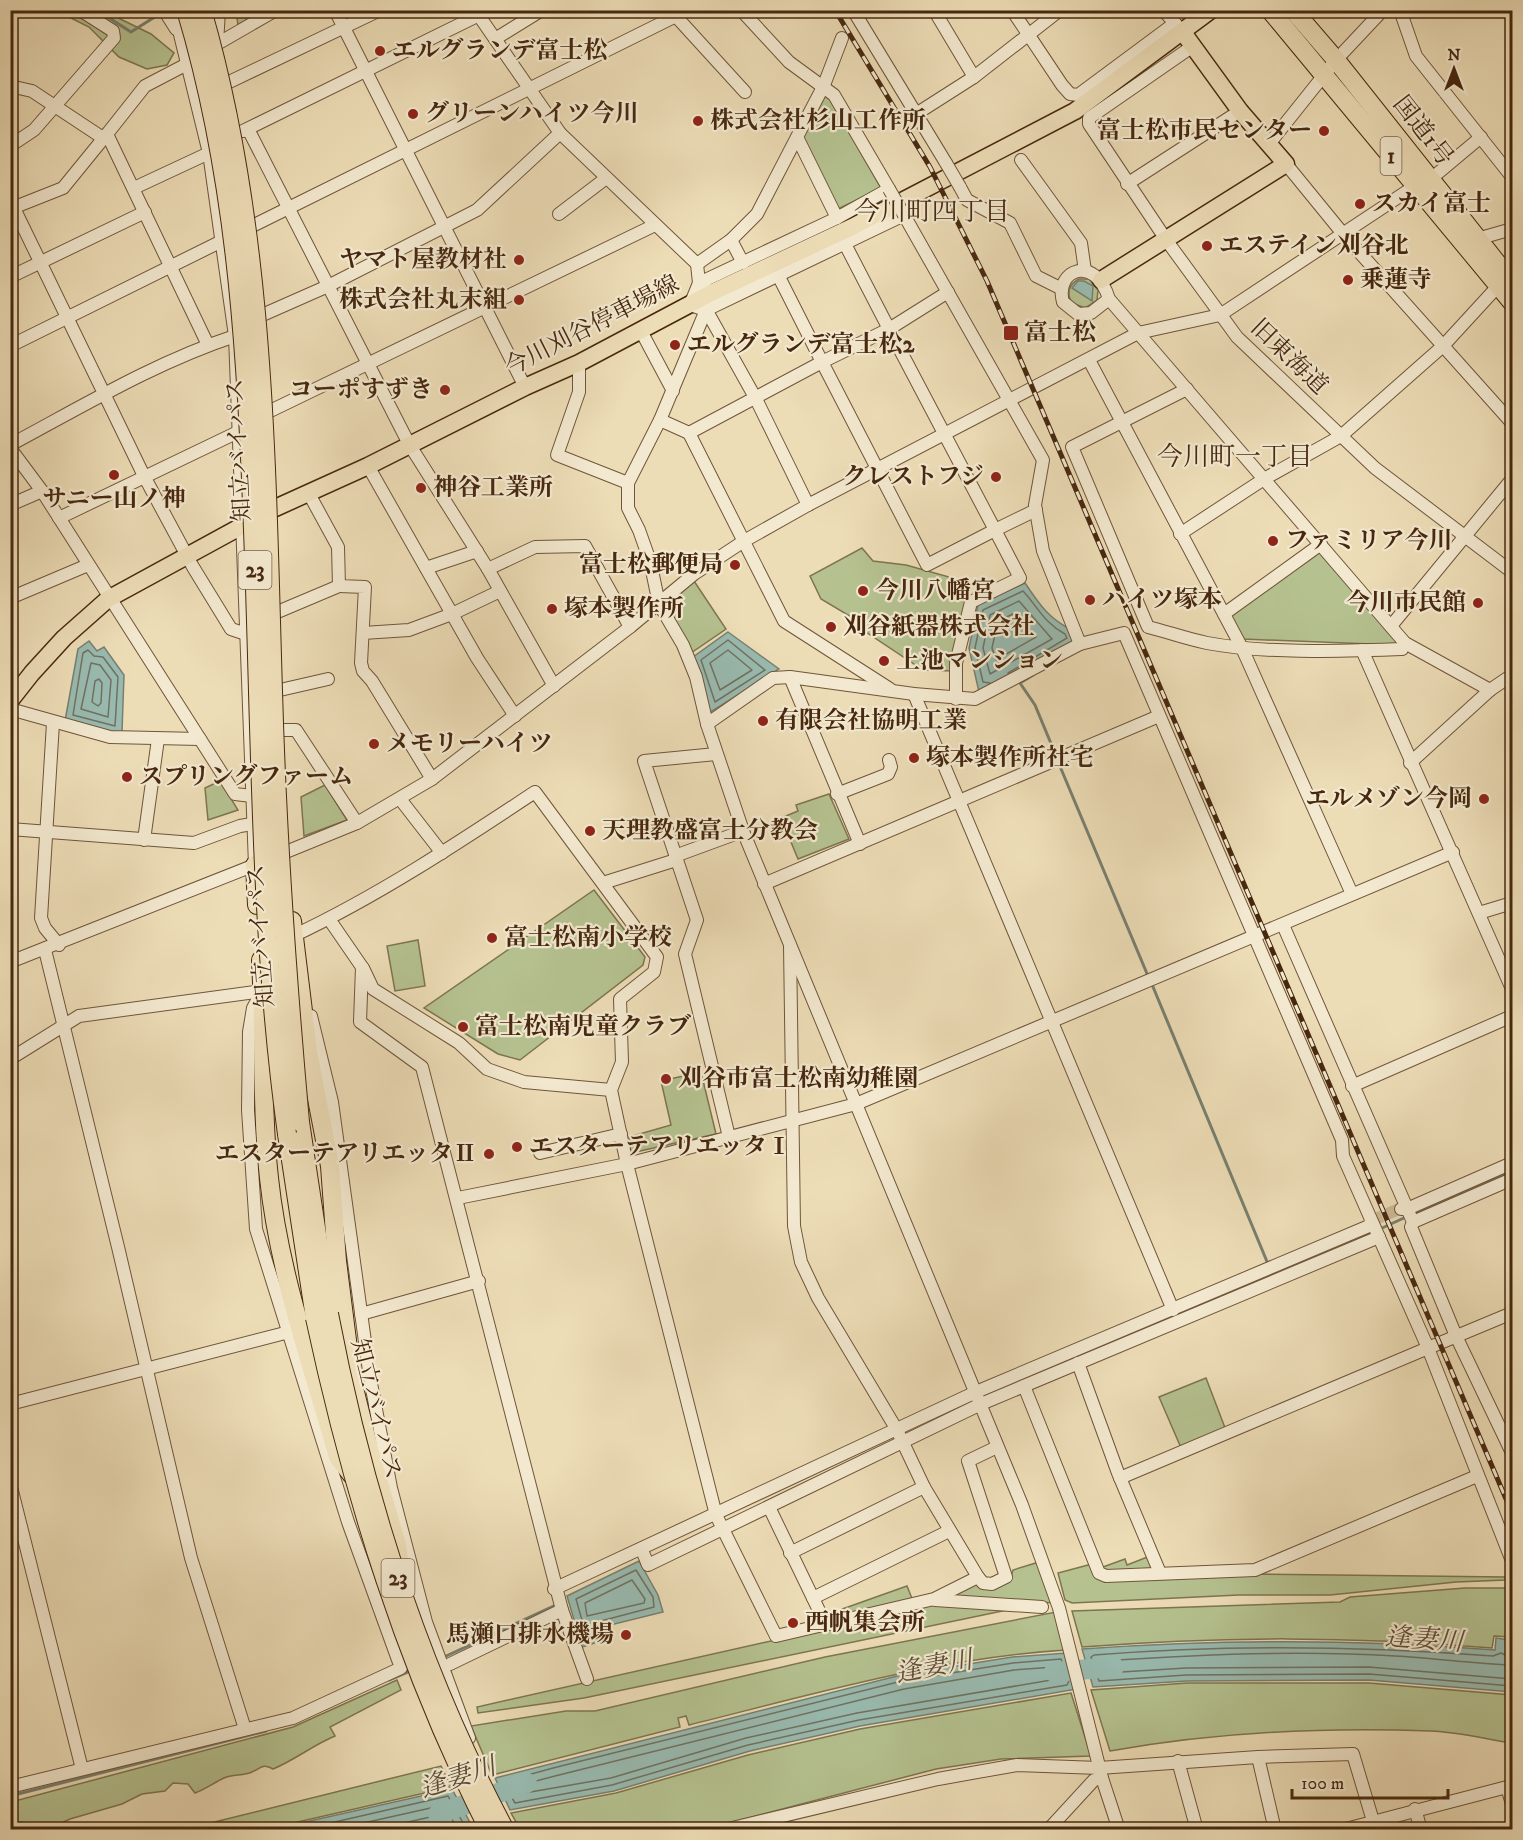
<svg xmlns="http://www.w3.org/2000/svg" width="1523" height="1840" font-family="'IM FELL DW Pica','Noto Serif JP',serif">
<style>
.green{fill:#b5c290;stroke:#7e7550;stroke-width:1.5}
.water{fill:#99bbb1;stroke:#788070;stroke-width:1.5}
.lines{fill:none;stroke-linecap:round;stroke-linejoin:round}
.shore{stroke:#707260;stroke-width:1.5}
.stream{stroke:#788070;stroke-width:3}
.river{stroke:#99bbb1;stroke-width:20}
.minor-tunnel{stroke:#ccb995;stroke-width:12;stroke-dasharray:12 6;stroke-linecap:butt}
.minor-casing{stroke:#705539;stroke-width:14}
.major-casing{stroke:#47280f;stroke-width:19}
.highway-casing{stroke:#47280f;stroke-width:20}
.minor{stroke:#f3e9d0;stroke-width:12}
.major{stroke:#edddb7;stroke-width:16}
.highway{stroke:#edddb7;stroke-width:18}
.rail-casing{stroke:#47280f;stroke-width:5}
.rail{stroke:#f3e9d0;stroke-width:3;stroke-dasharray:9;stroke-linecap:butt}
.minor-bridge-casing{stroke:#705539;stroke-width:14;stroke-linecap:butt}
.highway-bridge-casing{stroke:#47280f;stroke-width:20;stroke-linecap:butt}
.minor-bridge{stroke:#f3e9d0;stroke-width:12}
.highway-bridge{stroke:#edddb7;stroke-width:18}
.poi-dot{fill:#8f2418;stroke:#f3e9d0;stroke-width:2}
.labels{text-anchor:middle;dominant-baseline:central;stroke-width:4.5;stroke-linejoin:round;paint-order:stroke}
.shield{fill:#f3e9d0;stroke:#7b6249;stroke-width:1.5}
.shield-label{font-size:22px;font-weight:bold;fill:#47280f}
.poi-label{font-size:24px;font-weight:bold;fill:#47280f;stroke:#f3e9d0;text-anchor:start}
.street-label{font-size:24px;fill:#47280f;stroke:#f3e9d0}
.neighbourhood-label{font-size:26px;fill:#47280f;stroke:#f3e9d0}
.water-label{font-size:26px;font-style:italic;fill:#5c4d38;stroke:#f3e9d0}
</style>
<rect width="100%" height="100%" fill="#edddb7"/>
<filter id="stains"><feTurbulence type="fractalNoise" baseFrequency=".00333" numOctaves="4"/><feColorMatrix values="0 0 0 0 .2 0 0 0 0 .09 0 0 0 0 .02 0 0 0 .5 -.17"/></filter>
<radialGradient id="worn" r=".72"><stop offset=".6" stop-color="#630" stop-opacity="0"/><stop offset="1" stop-color="#630" stop-opacity=".3"/></radialGradient>
<g class="green">
<polygon points="57,11 104,11 151,34 174,53 167,65 147,69 119,57 89,27"/>
<polygon points="236,11 236,10 260,11 238,25"/>
<polygon points="825,90 881,188 836,210 802,139"/>
<path d="M1079,279H1089L1098,290L1097,300L1085,308L1072,303C1066,293 1069,284 1079,279Z"/>
<polygon points="862,548 873,561 906,565 960,580 968,600 953,671 923,670 854,624 853,618 821,599 810,576"/>
<polygon points="1321,551 1397,641 1396,645 1243,639 1230,616"/>
<polygon points="694,581 726,629 691,653 663,605"/>
<polygon points="220,781 238,810 208,820 205,788"/>
<polygon points="325,785 347,820 304,836 301,797"/>
<polygon points="829,794 849,839 798,859 781,818 798,811 796,805"/>
<polygon points="594,890 645,957 643,965 520,1060 498,1054 424,1008"/>
<polygon points="418,940 425,986 395,991 387,946"/>
<polygon points="701,1072 716,1134 631,1153 629,1137 671,1125 661,1081"/>
<polygon points="1206,1378 1227,1433 1182,1450 1159,1397"/>
<polygon points="1150,1556 1156,1570 1105,1574 1103,1567 1125,1559 1127,1565"/>
<polygon points="1039,1562 1055,1603 954,1597 952,1594 975,1584 1010,1579 1013,1570"/>
<polygon points="1092,1564 1096,1576 1255,1574 1506,1577 1506,1580 1456,1582 1330,1595 1239,1595 1072,1603 1065,1600 1058,1573"/>
<polygon points="907,1586 913,1601 833,1619 831,1613"/>
<path d="M1465,1588H1512V1649V1637L1494,1636L1492,1648C1351,1636 1223,1636 1082,1647L1072,1611L1340,1602L1350,1597Z"/>
<polygon points="935,1604 1012,1609 584,1698 478,1713 477,1707"/>
<path d="M1056,1612L1066,1650C937,1658 814,1694 689,1725L686,1716L678,1718L680,1727L492,1775L471,1726L566,1711H595L825,1657Z"/>
<path d="M397,1680L401,1690L330,1727L335,1736C313,1745 295,1760 273,1769C263,1763 261,1768 252,1772C243,1776 233,1774 224,1778C213,1783 206,1789 195,1793L188,1784L173,1783L165,1791L142,1794L122,1804L70,1819L48,1829H30L22,1822L11,1823V1802L293,1727Z"/>
<path d="M1187,1683H1369L1512,1695V1743C1486,1739 1458,1732 1431,1731C1323,1727 1216,1732 1110,1751L1091,1690Z"/>
<polygon points="1071,1693 1091,1756 1001,1759 936,1769 705,1829 520,1829 511,1813 616,1793 748,1755 860,1729"/>
<polygon points="441,1766 451,1787 267,1829 186,1829"/>
</g>
<g class="water">
<polygon points="1078,281 1084,281 1093,286 1092,301 1072,288"/>
<path d="M1025,583C1039,604 1049,619 1072,630L1073,639L1071,644L979,692L969,648L978,605Z"/>
<polygon points="728,632 779,669 709,713 693,657"/>
<polygon points="89,641 97,651 104,647 124,675 122,732 109,732 65,721 78,649"/>
<polygon points="639,1561 658,1595 663,1612 598,1628 601,1641 582,1647 567,1596"/>
<path d="M1496,1638L1509,1640L1508,1651L1512,1652V1692L1369,1680L1187,1681L1093,1687L1082,1649C1221,1639 1356,1639 1495,1650Z"/>
<polygon points="1067,1653 1077,1689 860,1726 750,1751 614,1791 510,1810 495,1778 901,1675 1012,1657"/>
<polygon points="452,1789 473,1828 274,1829"/>
</g>
<g class="lines">
<g class="shore">
<polygon points="1019,601 1052,639 990,674 983,648 990,615"/>
<polygon points="1015,613 1036,637 996,660 992,648 998,621"/>
<polygon points="728,640 765,670 715,702 701,660"/>
<polygon points="88,650 94,656 103,657 118,677 115,726 73,715 83,653"/>
<polygon points="728,650 752,670 720,690 710,663"/>
<polygon points="91,663 100,665 111,680 108,717 81,709"/>
<polygon points="99,679 102,683 101,703 98,706 92,702 95,681"/>
<path d="M990,683L983,682L975,648L983,610L1023,591C1038,607 1044,623 1065,634L1067,638L1008,673"/>
<polygon points="636,1570 653,1597 654,1607 597,1622 592,1627 593,1637 587,1638 576,1599"/>
<polygon points="632,1580 645,1599 644,1603 587,1616 585,1603"/>
<path d="M1512,1658L1501,1653L1493,1656C1360,1646 1228,1644 1094,1655L1091,1657L1099,1681L1186,1675L1369,1674L1512,1686"/>
<polygon points="1061,1659 1069,1681 1067,1685 859,1720 748,1745 612,1785 515,1803 504,1784 506,1781 553,1768 902,1681 1013,1663"/>
<path d="M1512,1665C1474,1664 1434,1658 1395,1656C1298,1650 1200,1654 1103,1661L1100,1664L1105,1673L1186,1668L1369,1667L1512,1679"/>
<polygon points="1055,1667 1059,1675 1057,1679 857,1713 746,1738 611,1778 519,1794 515,1789 517,1786 555,1776 904,1689 1014,1670"/>
<polyline points="300,1830 448,1796 467,1830"/>
<polyline points="332,1830 444,1805 458,1830"/>
<polyline points="373,1830 439,1815 448,1830"/>
</g>
<g class="stream">
<polyline points="97,10 131,32 161,13"/>
<polyline points="1033,675 1020,683 1035,705 1057,758"/>
<polyline points="1059,764 1148,976"/>
<polyline points="1151,982 1268,1264"/>
<polyline points="1412,1214 1512,1171"/>
<polyline points="1380,1229 1406,1217"/>
<polyline points="1067,1361 1374,1232"/>
<polyline points="930,1422 951,1412"/>
<polyline points="444,1657 558,1604"/>
<polyline points="389,1680 410,1671"/>
<polyline points="10,1796 266,1731"/>
</g>
<g class="river">
<polyline points="1054,1672 1114,1667"/>
<polyline points="438,1814 527,1783"/>
</g>
<polyline class="minor-tunnel" points="1371,1221 1399,1209"/>
<defs>
<g id="minor">
<polyline points="164,10 176,29"/>
<polyline points="174,10 209,153 235,336 255,865"/>
<polyline points="335,10 525,387"/>
<polyline points="475,10 560,133 697,264 699,283 705,287"/>
<polyline points="741,10 789,62 834,95 889,189 837,218 699,283 690,305 706,310 904,215 1043,460 1035,505 1043,551 1080,644"/>
<polyline points="853,10 946,163"/>
<polyline points="934,10 974,77 1060,10"/>
<polyline points="1012,10 1062,85 1070,94 1078,95 1175,23"/>
<polyline points="1163,10 1181,30"/>
<polyline points="1400,10 1416,56 1512,177"/>
<polyline points="672,12 745,92"/>
<polyline points="495,39 542,10"/>
<polyline points="217,44 276,10"/>
<polyline points="217,44 219,10"/>
<polyline points="1193,46 1089,118 1089,124 1167,241 1237,337 1375,468 1512,572"/>
<polyline points="10,57 11,86"/>
<polyline points="189,63 145,86 107,134 208,345"/>
<polyline points="225,84 380,10"/>
<polyline points="10,86 32,91 103,138"/>
<polyline points="916,114 974,77"/>
<polyline points="248,129 409,444 488,569 554,686"/>
<polyline points="243,131 479,15"/>
<polyline points="798,139 837,218"/>
<polyline points="1269,144 1336,60 1383,10"/>
<polyline points="10,146 34,130 114,38 113,31 80,10"/>
<polyline points="1021,160 1081,243 1085,271"/>
<polyline points="1286,164 1344,235 1512,423"/>
<polyline points="1438,173 1481,137"/>
<polyline points="1127,184 1240,111"/>
<polyline points="960,187 967,200 1010,223 1036,276 1062,289"/>
<polyline points="134,188 209,153"/>
<polyline points="14,208 144,476 193,567 231,629 246,634"/>
<polyline points="10,209 63,188 107,134"/>
<polyline points="559,214 605,179"/>
<polyline points="1477,239 1512,229"/>
<polyline points="731,240 743,263"/>
<polyline points="845,244 889,329 948,292"/>
<polyline points="697,264 731,240 757,214 824,85 842,38"/>
<polyline points="778,275 822,362 889,329 995,530 927,565 822,362 689,433 784,621 890,689"/>
<polyline points="10,277 145,212"/>
<path d="M1109,299L1091,313L1078,314L1063,302C1054,270 1095,253 1109,299L1405,643L1490,690"/>
<polyline points="704,306 756,399 808,505"/>
<polyline points="706,310 660,420 628,483 628,508 639,530 650,561 659,604 683,645 696,677 707,724 743,831 1022,1505 1059,1608 1102,1778 1119,1830"/>
<polyline points="260,316 328,286 477,210 560,133"/>
<polyline points="641,331 673,391"/>
<polyline points="10,346 688,10"/>
<polyline points="1089,360 1242,648 1352,894"/>
<polyline points="579,363 579,392 557,455 628,483"/>
<path d="M1187,389L1072,447L1148,627C1168,632 1187,639 1207,643C1266,654 1341,651 1402,649L1405,643"/>
<polyline points="268,412 655,225"/>
<polyline points="660,420 689,433"/>
<path d="M10,445C83,406 156,362 235,336"/>
<polyline points="10,448 42,491 235,794 252,796"/>
<polyline points="368,466 477,658 515,716"/>
<polyline points="308,492 338,547 339,586 365,587 361,663 363,671 372,681 432,779"/>
<polyline points="10,505 42,491"/>
<polyline points="59,518 238,432"/>
<polyline points="1180,534 1264,479 1341,436 1443,346 1499,285"/>
<polyline points="426,568 477,551"/>
<polyline points="488,569 535,547 585,546 630,627"/>
<polyline points="10,598 88,565"/>
<polyline points="275,613 339,586"/>
<polyline points="1224,614 1321,544"/>
<polyline points="1391,626 1512,479"/>
<polyline points="363,633 409,630 452,614 500,591"/>
<polyline points="1362,650 1512,989"/>
<polyline points="280,690 328,679"/>
<polyline points="914,694 1173,1310"/>
<polyline points="956,699 956,663 971,602 1020,578 995,530 1036,510"/>
<polyline points="10,709 110,737 200,739"/>
<polyline points="53,723 41,918 45,928 59,945"/>
<polyline points="707,724 773,678 790,677"/>
<polyline points="281,730 296,730 357,823"/>
<polyline points="716,754 644,761 697,920 685,954 729,1137"/>
<polyline points="1410,763 1490,690 1512,675"/>
<polyline points="837,794 888,774 891,767 889,760"/>
<polyline points="400,799 442,853"/>
<polyline points="10,829 194,843 240,826 252,824"/>
<polyline points="144,840 158,739"/>
<polyline points="860,844 790,677 914,694 975,699 1080,644 1124,633 1342,1140 1343,1156 1428,1348 1512,1313"/>
<polyline points="276,856 357,823 432,779 630,627 694,574 744,541 808,505 1138,333 1220,315 1409,190"/>
<polyline points="675,856 743,831"/>
<polyline points="603,883 676,860"/>
<polyline points="764,884 1159,716"/>
<polyline points="1479,913 1512,903"/>
<polyline points="329,919 362,967 360,1022 422,1067 562,1610"/>
<polyline points="1283,925 1413,1222 1411,1227 1456,1336 1512,1453"/>
<path d="M293,936C378,896 458,843 535,792L657,957L654,972L620,999L622,1062L611,1090L627,1164L716,1515L776,1636L934,1599L978,1577L924,1487L897,1430L818,1298L801,1262L794,1226L790,945"/>
<polyline points="45,950 118,1247 191,1558 245,1729"/>
<polyline points="10,962 260,863"/>
<polyline points="363,968 373,989 459,1043 487,1069 524,1082 611,1090"/>
<polyline points="311,1016 332,1102 370,1378 391,1488 426,1622 469,1738"/>
<polyline points="10,1059 79,1016 262,991"/>
<polyline points="1352,1086 1512,1016"/>
<polyline points="540,1153 621,1134"/>
<polyline points="458,1198 627,1164 856,1104 1453,852"/>
<polyline points="1401,1209 1407,1209 1512,1163"/>
<polyline points="1413,1222 1512,1179"/>
<polyline points="361,1314 479,1281"/>
<polyline points="1078,1363 1118,1473 1160,1573"/>
<polyline points="1024,1386 1099,1573 1106,1576 1255,1570 1477,1476"/>
<polyline points="10,1404 289,1332"/>
<polyline points="1120,1478 1428,1348 1512,1561"/>
<polyline points="10,1483 82,1769"/>
<polyline points="769,1507 826,1625"/>
<polyline points="642,1550 648,1565 981,1404 1379,1237"/>
<polyline points="790,1553 924,1487"/>
<polyline points="978,1577 983,1583 992,1584 1006,1577 968,1461 997,1447"/>
<polyline points="554,1589 976,1392 1369,1226 1371,1221"/>
<polyline points="813,1598 949,1531"/>
<polyline points="935,1600 1042,1607"/>
<polyline points="450,1664 562,1610 587,1679"/>
<polyline points="1258,1757 1275,1830"/>
<polyline points="1178,1761 1197,1830"/>
<polyline points="10,1787 293,1718 401,1668 348,1522 256,1229 248,1110 249,1032 253,1008 260,995"/>
<polyline points="1415,1809 1421,1830"/>
<polyline points="724,1830 938,1779 1017,1765 1099,1768 1258,1757 1353,1754 1373,1821"/>
<polyline points="1048,1830 1094,1780 1102,1778"/>
<polyline points="1342,1830 1507,1787 1512,1804"/>
</g>
<g id="major">
<polyline points="1101,280 1286,164 1240,111 1182,31"/>
<polyline points="10,701 32,673 64,638 108,599 273,509 368,466 525,387 579,363 713,292 852,227 1075,111 1211,10"/>
</g>
<g id="highway">
<polyline points="1270,10 1512,302"/>
<polyline points="1293,10 1336,60 1512,282"/>
<polyline points="255,865 257,905"/>
<polyline points="292,921 308,1052 330,1166 337,1261 352,1380 369,1449 397,1545 400,1570"/>
<path d="M261,960C265,1032 261,1106 269,1178C279,1273 312,1366 338,1457L352,1475"/>
<polyline points="300,1122 329,1314"/>
<polyline points="287,1134 315,1318"/>
</g>
</defs>
<use href="#minor" class="minor-casing"/>
<use href="#major" class="major-casing"/>
<use href="#highway" class="highway-casing"/>
<use href="#minor" class="minor"/>
<use href="#major" class="major"/>
<use href="#highway" class="highway"/>
<defs>
<polyline id="rail" points="835,10 930,167 987,281 1512,1513"/>
</defs>
<use href="#rail" class="rail-casing"/>
<use href="#rail" class="rail"/>
<defs>
<g id="minor-bridge">
<polyline points="946,163 960,187"/>
<polyline points="889,189 904,215"/>
</g>
<g id="highway-bridge">
<path d="M186,10C234,170 246,339 252,505C261,714 258,926 287,1134"/>
<path d="M202,10C266,230 266,464 273,691C277,835 287,979 300,1122"/>
<path d="M329,1314C363,1492 419,1669 505,1830"/>
<path d="M315,1318C353,1495 406,1667 489,1830"/>
</g>
</defs>
<use href="#minor-bridge" class="minor-bridge-casing"/>
<use href="#highway-bridge" class="highway-bridge-casing"/>
<use href="#minor-bridge" class="minor-bridge"/>
<use href="#highway-bridge" class="highway-bridge"/>
</g>
<g class="poi-dot">
<circle cx="380" cy="51" r="6"/>
<circle cx="413" cy="114" r="6"/>
<circle cx="698" cy="121" r="6"/>
<circle cx="1324" cy="131" r="6"/>
<circle cx="1360" cy="204" r="6"/>
<circle cx="1207" cy="246" r="6"/>
<circle cx="519" cy="260" r="6"/>
<circle cx="1348" cy="280" r="6"/>
<circle cx="519" cy="300" r="6"/>
<rect x="1003" y="325" width="16" height="16" rx="3"/>
<circle cx="675" cy="345" r="6"/>
<circle cx="445" cy="390" r="6"/>
<circle cx="114" cy="475" r="6"/>
<circle cx="996" cy="477" r="6"/>
<circle cx="421" cy="488" r="6"/>
<circle cx="1273" cy="541" r="6"/>
<circle cx="735" cy="565" r="6"/>
<circle cx="863" cy="591" r="6"/>
<circle cx="1090" cy="600" r="6"/>
<circle cx="1478" cy="603" r="6"/>
<circle cx="552" cy="609" r="6"/>
<circle cx="831" cy="627" r="6"/>
<circle cx="884" cy="661" r="6"/>
<circle cx="763" cy="721" r="6"/>
<circle cx="374" cy="744" r="6"/>
<circle cx="914" cy="758" r="6"/>
<circle cx="127" cy="777" r="6"/>
<circle cx="1484" cy="799" r="6"/>
<circle cx="590" cy="831" r="6"/>
<circle cx="492" cy="938" r="6"/>
<circle cx="463" cy="1027" r="6"/>
<circle cx="666" cy="1079" r="6"/>
<circle cx="517" cy="1147" r="6"/>
<circle cx="489" cy="1154" r="6"/>
<circle cx="793" cy="1623" r="6"/>
<circle cx="626" cy="1635" r="6"/>
</g>
<g class="labels">
<g class="shield">
<rect x="1380.5" y="137" width="21" height="38" rx="4.5"/>
<rect x="238.5" y="551" width="33" height="38" rx="4.5"/>
<rect x="381.5" y="1559" width="33" height="38" rx="4.5"/>
</g>
<g class="shield-label">
<text x="1391" y="156">1</text>
<text x="255" y="570">23</text>
<text x="398" y="1578">23</text>
</g>
<g class="poi-label">
<text x="392" y="51">エルグランデ富士松</text>
<text x="425" y="114">グリーンハイツ今川</text>
<text x="710" y="121">株式会社杉山工作所</text>
<text x="1312" y="131" text-anchor="end">富士松市民センター</text>
<text x="1372" y="204">スカイ富士</text>
<text x="1219" y="246">エステイン刈谷北</text>
<text x="507" y="260" text-anchor="end">ヤマト屋教材社</text>
<text x="1360" y="280">乗蓮寺</text>
<text x="507" y="300" text-anchor="end">株式会社丸末組</text>
<text x="1024" y="333">富士松</text>
<text x="687" y="345">エルグランデ富士松2</text>
<text x="433" y="390" text-anchor="end">コーポすずき</text>
<text x="984" y="477" text-anchor="end">クレストフジ</text>
<text x="433" y="488">神谷工業所</text>
<text x="114" y="499" text-anchor="middle">サニー山ノ神</text>
<text x="1285" y="541">ファミリア今川</text>
<text x="723" y="565" text-anchor="end">富士松郵便局</text>
<text x="875" y="591">今川八幡宮</text>
<text x="1102" y="600">ハイツ塚本</text>
<text x="1466" y="603" text-anchor="end">今川市民館</text>
<text x="564" y="609">塚本製作所</text>
<text x="843" y="627">刈谷紙器株式会社</text>
<text x="896" y="661">上池マンション</text>
<text x="775" y="721">有限会社協明工業</text>
<text x="386" y="744">メモリーハイツ</text>
<text x="926" y="758">塚本製作所社宅</text>
<text x="139" y="777">スプリングファーム</text>
<text x="1472" y="799" text-anchor="end">エルメゾン今岡</text>
<text x="602" y="831">天理教盛富士分教会</text>
<text x="504" y="938">富士松南小学校</text>
<text x="475" y="1027">富士松南児童クラブ</text>
<text x="678" y="1079">刈谷市富士松南幼稚園</text>
<text x="529" y="1147">エスターテアリエッタⅠ</text>
<text x="477" y="1154" text-anchor="end">エスターテアリエッタⅡ</text>
<text x="805" y="1623">西帆集会所</text>
<text x="614" y="1635" text-anchor="end">馬瀬口排水機場</text>
</g>
<g class="street-label">
<text transform="translate(1423 131) rotate(52)">国道1号</text>
<text transform="translate(592 326) rotate(-27)">今川刈谷停車場線</text>
<text transform="translate(1289 357) rotate(44)">旧東海道</text>
<text transform="translate(239 450) rotate(-93)">知立バイパス</text>
<text transform="translate(261 936) rotate(-94)">知立バイパス</text>
<text transform="translate(376 1409) rotate(76)">知立バイパス</text>
</g>
<g class="neighbourhood-label">
<text x="932" y="212">今川町四丁目</text>
<text x="1235" y="457">今川町一丁目</text>
</g>
<g class="water-label">
<text transform="translate(1424 1640) rotate(4)">逢妻川</text>
<text transform="translate(934 1667) rotate(-11)">逢妻川</text>
<text transform="translate(458 1778) rotate(-18)">逢妻川</text>
</g>
</g>
<rect width="1523" height="1840" fill="none" stroke="#edddb7" stroke-width="36"/>
<rect x="12" y="12" width="1499" height="1816" fill="none" stroke="#47280f" stroke-width="3"/>
<rect x="18" y="18" width="1487" height="1804" fill="none" stroke="#47280f" stroke-width="1.5"/>
<g transform="translate(1454 69)" stroke="#f3e9d0" stroke-width="4.5" paint-order="stroke">
<path d="M0-4.5L10 22L0 15L-10 22Z" fill="#47280f"/>
<text y="-9" font-size="16" font-weight="bold" text-anchor="middle" fill="#47280f">N</text>
</g>
<path d="M1292 1789v9h156v-9" fill="none" stroke="#47280f" stroke-width="3"/>
<text x="1301" y="1789" font-size="18" fill="#47280f" stroke="#f3e9d0" stroke-width="4.5" paint-order="stroke">100 m</text>
<rect width="100%" height="100%" filter="url(#stains)"/>
<rect width="100%" height="100%" fill="url(#worn)"/>
</svg>
